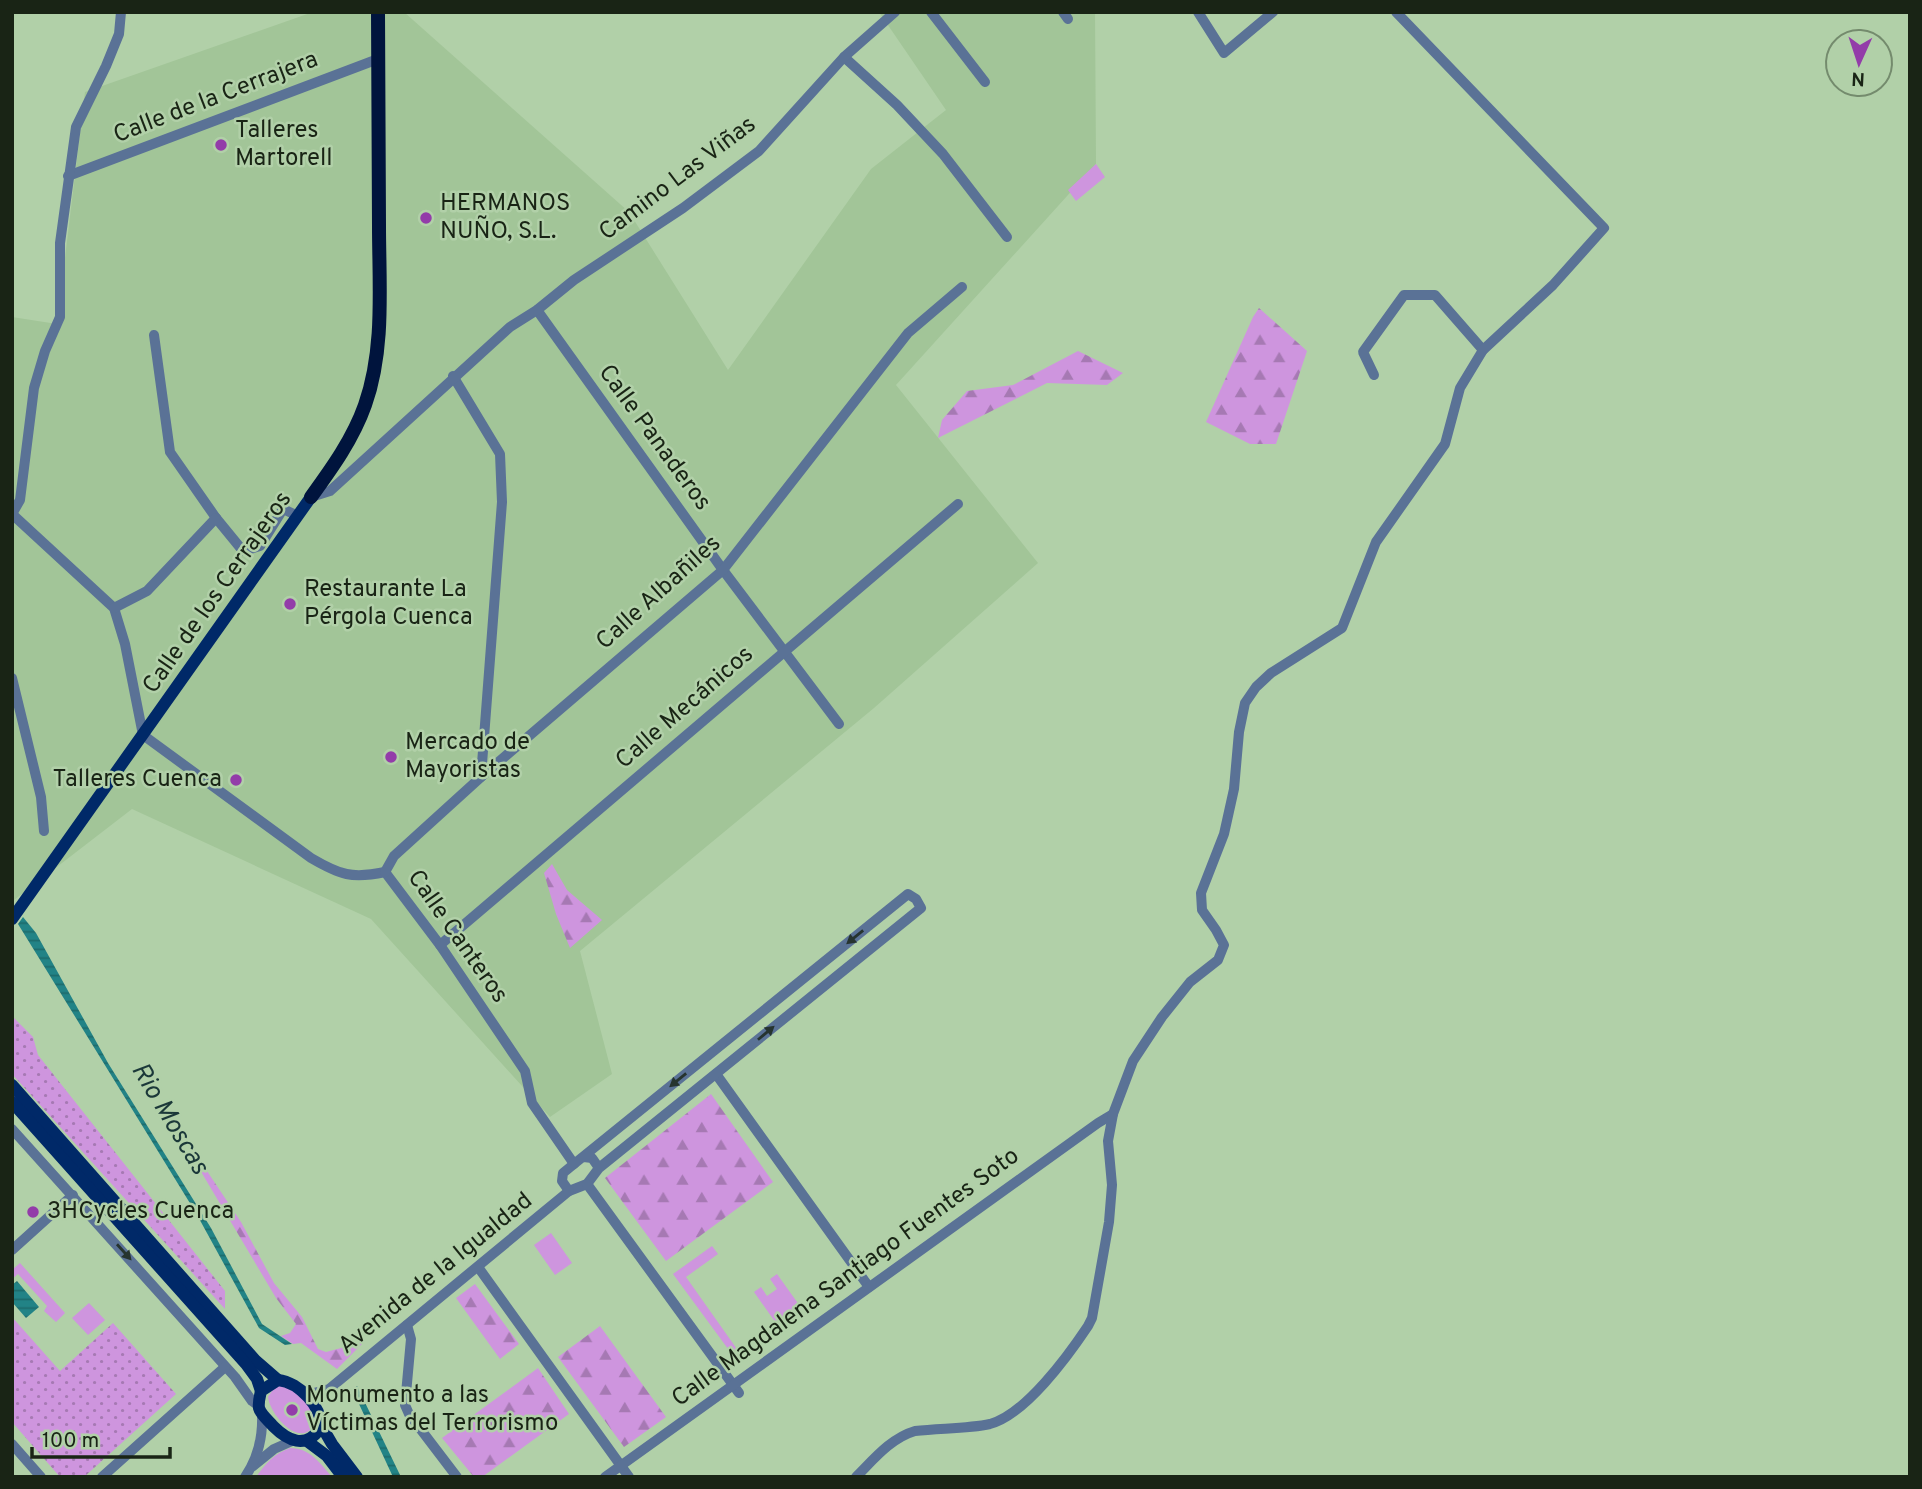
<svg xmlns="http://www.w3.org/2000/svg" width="1922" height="1489" font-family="Overpass,sans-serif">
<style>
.built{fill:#a2c598}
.green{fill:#ce95de}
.forest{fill:url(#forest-firs)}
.park{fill:url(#park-dots)}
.water{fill:url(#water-rules)}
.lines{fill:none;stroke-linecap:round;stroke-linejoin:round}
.minor{stroke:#5a7296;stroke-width:10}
.major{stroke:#002968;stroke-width:12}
.highway{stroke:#00143d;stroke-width:14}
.oneway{fill:#26342f}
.poi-dot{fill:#933ca9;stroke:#b1d0a8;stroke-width:2.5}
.labels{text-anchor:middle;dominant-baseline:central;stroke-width:5;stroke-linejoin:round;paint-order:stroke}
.street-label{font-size:24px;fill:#192415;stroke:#b1d0a8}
.poi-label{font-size:24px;fill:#192415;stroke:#b1d0a8;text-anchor:start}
.water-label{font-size:26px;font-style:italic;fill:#1b3839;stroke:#b1d0a8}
</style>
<defs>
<pattern id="forest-firs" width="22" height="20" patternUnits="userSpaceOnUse" patternTransform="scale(1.75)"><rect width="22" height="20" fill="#ce95de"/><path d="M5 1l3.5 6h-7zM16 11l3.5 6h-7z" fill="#a679b3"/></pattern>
<pattern id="park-dots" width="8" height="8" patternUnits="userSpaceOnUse" patternTransform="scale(1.75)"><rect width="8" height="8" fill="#ce95de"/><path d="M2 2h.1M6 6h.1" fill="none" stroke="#a679b3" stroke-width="1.8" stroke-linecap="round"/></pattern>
<pattern id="water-rules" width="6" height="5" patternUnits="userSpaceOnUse" patternTransform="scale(1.75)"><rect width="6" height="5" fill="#228386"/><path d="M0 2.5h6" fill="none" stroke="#1d6b6c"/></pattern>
</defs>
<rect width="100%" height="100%" fill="#b1d0a8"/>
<polygon class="built" points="313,12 404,12 629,212 728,370 871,169 946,110 879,12 1095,12 1096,164 896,385 1038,563 874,708 580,951 612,1074 550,1117 371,919 132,809 14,900 12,899 12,317 57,324 85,92"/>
<g class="green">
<polygon points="1096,164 1105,177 1076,201 1068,190"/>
<polygon points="551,1233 572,1263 555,1275 534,1245"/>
<polygon points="712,1246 718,1254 686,1277 739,1352 734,1357 673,1274"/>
<polygon points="20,1263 65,1313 56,1322 44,1311 47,1306 18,1274 12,1279 12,1270"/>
<polygon points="777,1274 802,1309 778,1326 754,1292 761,1287 767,1296 777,1289 770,1279"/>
<polygon points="89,1303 105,1320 88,1335 72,1318"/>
<path d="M276,1385L290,1386L313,1410L315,1424C300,1450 270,1415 268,1397Z"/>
<path d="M290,1448C310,1448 320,1463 332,1477H256C266,1463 274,1454 290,1448Z"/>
</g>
<g class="forest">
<polygon points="1259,308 1307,351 1276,444 1250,444 1206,422 1253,317"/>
<polygon points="1078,351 1123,373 1107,385 1047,383 938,438 942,420 967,391 1013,385"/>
<polygon points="552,864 567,890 602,920 570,948 556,914 544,873"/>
<polygon points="711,1094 773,1182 666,1261 605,1178"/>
<polygon points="205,1168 241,1222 274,1283 302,1317 318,1349 326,1352 364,1342 337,1369 301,1343 293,1344 281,1336 290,1333 296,1324 276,1298 200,1170"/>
<polygon points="475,1284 519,1344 500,1359 456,1298"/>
<polygon points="600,1326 666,1417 624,1447 558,1357"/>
<polygon points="538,1368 569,1414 482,1477 474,1477 442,1438"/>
</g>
<g class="park">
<polygon points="12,1016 33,1037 38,1055 225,1291 225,1309 12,1074"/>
<polygon points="12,1317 60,1371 113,1323 176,1394 84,1477 60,1477 12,1422"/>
</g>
<g class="water">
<polygon points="23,917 36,933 108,1063 211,1228 262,1324 292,1344 285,1345 259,1328 196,1213 18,924"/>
<polygon points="17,1281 39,1307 26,1318 12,1302 12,1285"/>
<polygon points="357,1386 401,1477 393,1477 359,1404 348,1394"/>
</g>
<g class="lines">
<g class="minor">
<polyline points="931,12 985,82"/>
<polyline points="1063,12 1068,19"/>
<polyline points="1198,12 1224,53 1273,12"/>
<polyline points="844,57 897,105 943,154 1007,237"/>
<polyline points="68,176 378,59"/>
<polyline points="537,310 723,570 839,724"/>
<polyline points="154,335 170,452 216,518 243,551 260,546 283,509 298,516"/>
<polyline points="1374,375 1363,352 1404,295 1435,295 1483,350"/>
<polyline points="453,376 500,454 502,502 481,777"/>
<polyline points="311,497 330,491 510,327 537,310 574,280 683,208 759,151 844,57 895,12"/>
<path d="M12,514L114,608L125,644L143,735L311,858C340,875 352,879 385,872L440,945L525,1071L532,1103L574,1164"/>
<polyline points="12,514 20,500 34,388 45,351 60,317 60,243 76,127 106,66 119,34 121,12"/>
<polyline points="114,608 147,591 216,518"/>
<polyline points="12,678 41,797 44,831"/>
<polyline points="385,872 394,856 481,777 723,570 908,333 962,287"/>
<polyline points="440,945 958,504"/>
<polyline points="716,1074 869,1287"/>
<polyline points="12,1129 235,1377 252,1401 259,1406"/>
<polyline points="584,1157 592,1158 599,1168 587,1184 569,1191 562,1181 563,1173 574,1164 908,894 916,899 921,908 599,1168"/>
<polyline points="587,1184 739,1393"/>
<polyline points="12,1250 73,1195"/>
<polyline points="478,1267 629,1477"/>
<polyline points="407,1325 411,1339 405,1405 409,1414 457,1477"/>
<polyline points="301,1391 314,1393 329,1389 569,1191"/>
<polyline points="12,1444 41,1477"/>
<polyline points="253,1466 274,1449 292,1441"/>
<polyline points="102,1477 225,1367"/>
<path d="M245,1477C258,1458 263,1437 262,1414"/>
<polyline points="605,1477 1098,1123 1113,1114"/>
<path d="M856,1477C874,1459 891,1438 915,1431C940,1428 967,1429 990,1424C1025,1415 1068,1356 1088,1326L1092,1318L1109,1222L1112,1185L1108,1141L1113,1114L1133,1061L1162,1017L1190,982L1218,960L1224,945L1216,930L1202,910L1201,893L1224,834L1234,789L1239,732L1245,703L1256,687L1271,673L1342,628L1376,542L1445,444L1460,388L1483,350L1553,285L1604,228L1396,12"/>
</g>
<g class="major">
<polyline points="12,919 311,497"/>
<polyline points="12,1085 255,1360 278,1380"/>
<polyline points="12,1102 246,1364 257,1379 261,1391"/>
<path d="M278,1380C299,1382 324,1408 320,1429C305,1449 288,1441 273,1426C268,1420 261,1415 259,1408C258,1402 260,1396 261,1391Z"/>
<polyline points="321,1425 332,1444 357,1477"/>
<polyline points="307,1441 327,1456 343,1477"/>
</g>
<path class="highway" d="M311,497C332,468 353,439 365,405C385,349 379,285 379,226C379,154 378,83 378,12"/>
</g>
<defs><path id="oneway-solid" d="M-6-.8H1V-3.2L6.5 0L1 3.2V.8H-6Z" transform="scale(1.75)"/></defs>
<g class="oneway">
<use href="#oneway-solid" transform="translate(855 937) rotate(141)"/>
<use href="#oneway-solid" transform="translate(766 1033) rotate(-40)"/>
<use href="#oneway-solid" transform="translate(678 1080) rotate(141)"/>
<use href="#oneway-solid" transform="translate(124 1252) rotate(48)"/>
</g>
<g class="poi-dot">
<circle cx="221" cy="145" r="7"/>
<circle cx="426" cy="218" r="7"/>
<circle cx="290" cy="604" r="7"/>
<circle cx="391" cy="757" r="7"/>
<circle cx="236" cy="780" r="7"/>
<circle cx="33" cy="1212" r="7"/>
<circle cx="292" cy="1410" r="7"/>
</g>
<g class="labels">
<g class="street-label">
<text transform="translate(216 98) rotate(-21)">Calle de la Cerrajera</text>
<text transform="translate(678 179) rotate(-37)">Camino Las Viñas</text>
<text transform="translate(654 438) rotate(54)">Calle Panaderos</text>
<text transform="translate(218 593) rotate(-55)">Calle de los Cerrajeros</text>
<text transform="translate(659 593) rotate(-42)">Calle Albañiles</text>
<text transform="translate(685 708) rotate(-41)">Calle Mecánicos</text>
<text transform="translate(457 937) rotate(55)">Calle Canteros</text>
<text transform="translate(436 1274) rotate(-39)">Avenida de la Igualdad</text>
<text transform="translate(846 1278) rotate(-36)">Calle Magdalena Santiago Fuentes Soto</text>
</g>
<g class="poi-label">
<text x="235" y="131">Talleres<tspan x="235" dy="28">Martorell</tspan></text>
<text x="440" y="204">HERMANOS<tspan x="440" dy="28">NUÑO, S.L.</tspan></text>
<text x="304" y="590">Restaurante La<tspan x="304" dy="28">Pérgola Cuenca</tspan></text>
<text x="405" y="743">Mercado de<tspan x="405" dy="28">Mayoristas</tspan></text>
<text x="222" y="780" text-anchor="end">Talleres Cuenca</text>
<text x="47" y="1212">3HCycles Cuenca</text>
<text x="306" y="1396">Monumento a las<tspan x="306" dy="28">Víctimas del Terrorismo</tspan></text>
</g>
<g class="water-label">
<text transform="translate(169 1119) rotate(59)">Rio Moscas</text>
</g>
</g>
<rect width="1922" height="1489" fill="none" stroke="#192415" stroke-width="28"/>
<g transform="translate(1859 63) rotate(183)"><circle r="33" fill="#b1d0a8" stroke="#748b6d" stroke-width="2"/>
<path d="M0-5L12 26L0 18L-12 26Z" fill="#933ca9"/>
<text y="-10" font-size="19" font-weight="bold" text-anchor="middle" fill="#192415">N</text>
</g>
<path d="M32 1447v10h138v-10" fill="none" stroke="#192415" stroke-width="3.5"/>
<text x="42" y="1447" font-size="21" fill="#192415" stroke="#b1d0a8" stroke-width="5" paint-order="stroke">100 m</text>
</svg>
